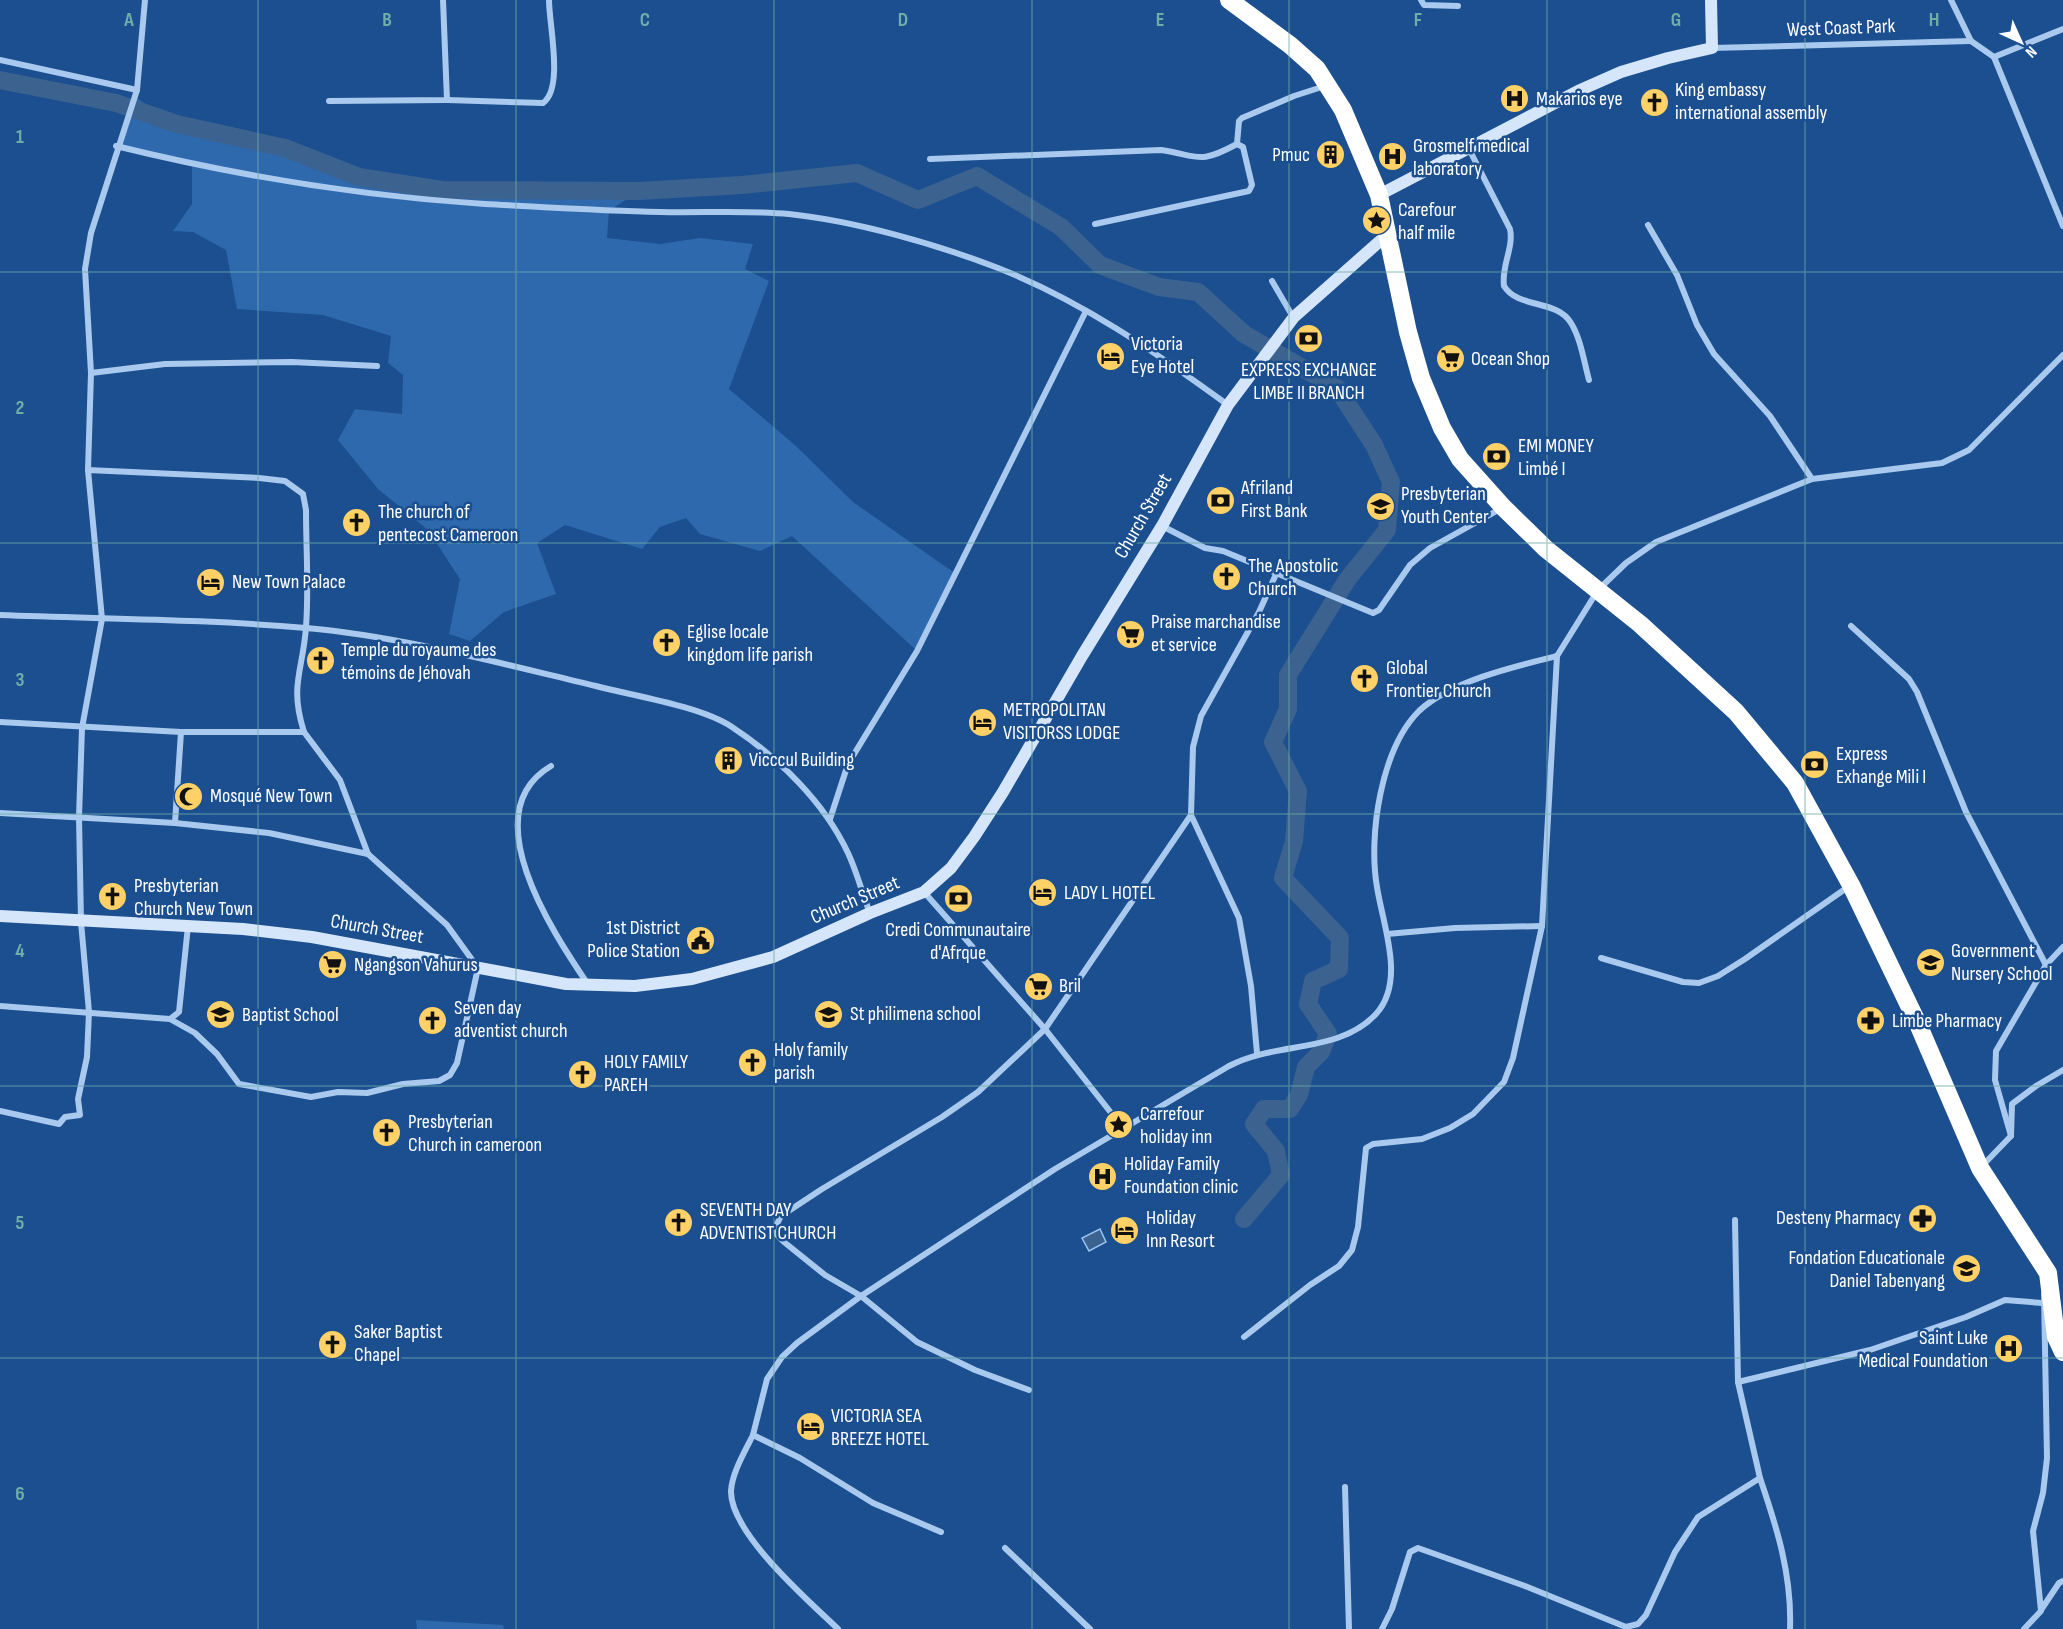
<svg xmlns="http://www.w3.org/2000/svg" width="2063" height="1629" font-family="'Sofia Sans Condensed',sans-serif">
<style>
.green{fill:#2e69ad}
.water{fill:#3c6290;stroke:#9cc4f0;stroke-width:1.5}
.lines{fill:none;stroke-linecap:round;stroke-linejoin:round}
.river{stroke:#3c6290;stroke-width:18}
.street{stroke:#a9c9ee;stroke-width:6}
.secondary{stroke:#d6e6fa;stroke-width:12}
.highway{stroke:#fff;stroke-width:18}
.grid{fill:none;stroke:#6fada8;stroke-width:1.5;stroke-opacity:0.55}
.labels{text-anchor:middle;dominant-baseline:central;stroke-width:5;stroke-linejoin:round;paint-order:stroke}
.street-label{font-size:20px;fill:#fff;stroke:#1b4f8f}
.poi-label{font-size:20px;fill:#fff;stroke:#1b4f8f;text-anchor:start}
.grid-label{font-size:20px;text-anchor:middle;font-weight:bold;fill:#6fada8;stroke:#1b4f8f;stroke-width:5;stroke-linejoin:round;paint-order:stroke}
</style>
<rect width="100%" height="100%" fill="#1b4f8f"/>
<g class="green">
<polygon points="135,97 177,124 285,148 359,177 442,190 639,191 609,211 607,238 660,244 700,238 753,244 745,269 769,281 729,389 796,446 853,502 956,574 917,651 792,536 760,551 700,534 686,518 660,527 642,549 565,525 537,543 556,594 504,612 470,641 449,634 460,579 428,530 378,489 338,440 355,409 402,414 403,375 388,363 391,336 323,315 237,309 226,250 193,232 173,231 192,204 192,165 116,146"/>
<polygon points="416,1620 503,1625 504,1629 417,1629"/>
</g>
<polygon class="water" points="1100,1229 1106,1242 1089,1251 1082,1238"/>
<g class="lines">
<polyline class="river" points="0,80 116,103 177,124 285,148 359,177 442,190 639,191 742,185 857,173 918,200 977,176 1061,227 1100,265 1159,287 1198,292 1244,334 1337,388 1374,445 1391,482 1387,530 1347,580 1288,675 1288,709 1273,742 1298,791 1294,841 1283,878 1340,938 1339,969 1313,981 1308,1004 1328,1034 1321,1052 1306,1067 1299,1095 1290,1109 1264,1109 1254,1124 1276,1151 1281,1175 1244,1219"/>
<g class="street">
<polyline points="1421,0 1424,5 1458,6"/>
<polyline points="1951,0 1971,41 1994,57 2063,226"/>
<polyline points="1712,48 1971,41"/>
<polyline points="1994,57 2063,29"/>
<polyline points="0,60 137,90"/>
<path d="M447,100L543,103C564,88 549,25 549,0"/>
<polyline points="329,101 447,100 443,0"/>
<polyline points="1237,144 1239,121 1242,118 1294,96 1325,86"/>
<path d="M116,146C238,176 360,196 485,204C543,207 602,211 660,212C703,213 747,210 789,214C855,221 936,244 998,268C1082,301 1155,352 1228,405"/>
<path d="M1469,149L1510,229C1514,248 1501,266 1504,286C1518,309 1557,299 1571,323C1581,339 1584,362 1589,380"/>
<path d="M930,159L1161,150C1200,156 1198,165 1237,144L1243,147L1252,185L1249,191L1095,224"/>
<polyline points="1648,225 1677,275 1697,325 1714,354 1770,416 1812,479"/>
<polyline points="1272,281 1293,317"/>
<polyline points="91,373 165,364 292,362 377,366"/>
<path d="M88,470L259,478L285,481L303,494L306,510C306,549 309,588 306,627C303,671 289,685 304,732"/>
<polyline points="1162,526 1205,548 1223,551 1373,613 1379,610 1410,565 1430,548 1502,508"/>
<path d="M0,615C102,619 204,619 306,628C400,636 503,664 596,686C634,696 700,706 732,727C779,758 824,802 848,853C857,872 862,893 870,913"/>
<polyline points="1851,626 1909,679 1917,692 1966,812 2046,965"/>
<polyline points="0,722 181,732 304,732 340,780 368,854 447,925 478,968 457,1063 450,1075 439,1081 403,1084 367,1093 338,1092 311,1097 239,1084 217,1054 195,1033 170,1019 0,1006"/>
<path d="M551,766C473,812 552,931 587,983"/>
<polyline points="0,813 175,823 269,833 368,854"/>
<polyline points="1191,815 1239,918 1251,986 1257,1053"/>
<polyline points="830,819 848,764 917,651 1086,311"/>
<polyline points="175,823 181,732"/>
<polyline points="924,892 1045,1029 1123,1128"/>
<polyline points="1387,934 1455,928 1542,926"/>
<polyline points="1601,958 1683,982 1699,983 1718,976 1745,959 1848,887"/>
<polyline points="170,1019 179,1012 188,926"/>
<polyline points="0,1111 59,1124 65,1117 80,1115 78,1099 87,1057 89,1012 81,922 79,817 82,728 102,619 88,470 91,373 85,269 91,233 137,90 145,0"/>
<polyline points="2011,1136 1995,1080 1996,1051 2046,965 2063,947"/>
<polyline points="1983,1165 2011,1136 2012,1104 2036,1086 2063,1070"/>
<polyline points="1735,1220 1738,1382 1760,1478"/>
<polyline points="1244,1337 1310,1285 1339,1266 1352,1250 1358,1227 1366,1148 1373,1144 1422,1139 1450,1128 1473,1114 1504,1082 1513,1058 1542,926 1557,656 1598,590 1626,563 1656,542 1812,479 1942,463 1969,450 2063,355"/>
<polyline points="1738,1382 1870,1350 1966,1317 2005,1300 2042,1303"/>
<polyline points="1029,1390 975,1370 917,1342 861,1296 825,1275 784,1242 777,1235 776,1226 781,1216 822,1189 942,1117 978,1092 1045,1029 1191,815 1193,747 1201,716 1259,612 1277,572"/>
<path d="M753,1435C745,1451 732,1473 731,1491C730,1533 809,1601 838,1629"/>
<polyline points="1345,1487 1349,1629"/>
<path d="M941,1532L873,1503L800,1458L753,1435L767,1379L782,1357L797,1343L861,1296L1055,1169L1229,1066C1276,1041 1339,1054 1376,1014C1406,981 1383,926 1377,887C1368,836 1381,749 1419,711C1451,681 1516,666 1557,656"/>
<polyline points="1005,1548 1090,1629"/>
<polyline points="2041,1610 2059,1583 2063,1581"/>
<path d="M1382,1629L1392,1609L1410,1552L1418,1548L1525,1586L1626,1627L1638,1624L1646,1615L1675,1552L1698,1517L1760,1478C1777,1528 1792,1575 1790,1629"/>
<polyline points="2024,1629 2041,1611 2033,1531 2043,1493 2047,1458 2044,1294"/>
</g>
<g class="secondary">
<polyline points="1379,195 1578,91 1621,72 1668,58 1712,48 1711,0"/>
<polyline points="0,916 243,929 312,937 566,984 635,986 692,979 773,957 870,913 924,892 951,868 974,837 1003,792 1082,656 1162,526 1228,405 1294,317 1389,233"/>
</g>
<polyline class="highway" points="1229,0 1290,45 1317,69 1343,110 1379,195 1408,332 1421,378 1442,428 1460,459 1503,507 1546,549 1640,624 1736,712 1795,783 1851,885 1918,1024 1980,1168 2048,1273 2056,1337 2063,1352"/>
</g>
<path class="grid" d="M258,0V1629M516,0V1629M774,0V1629M1032,0V1629M1289,0V1629M1547,0V1629M1805,0V1629M0,272H2063M0,543H2063M0,814H2063M0,1086H2063M0,1358H2063"/>
<defs>
<symbol id="hospital-disc" viewBox="-11 -11 22 22"><circle r="9.5" fill="#ffd166" stroke="#1b4f8f"/><path d="M-5-5h3v3.5h4V-5h3V5h-3V1.5h-4V5h-3Z" fill="#111"/></symbol>
<symbol id="church-disc" viewBox="-11 -11 22 22"><circle r="9.5" fill="#ffd166" stroke="#1b4f8f"/><path d="M-1.2-6h2.4v3.5h3.3v2.4h-3.3V6h-2.4V-.1h-3.3v-2.4h3.3Z" fill="#111"/></symbol>
<symbol id="building-disc" viewBox="-11 -11 22 22"><circle r="9.5" fill="#ffd166" stroke="#1b4f8f"/><path d="M-4-6H4V6H1V3H-1V6H-4ZM-2.5-4.3h1.7v1.8h-1.7ZM.8-4.3h1.7v1.8H.8ZM-2.5-1h1.7V.8h-1.7ZM.8-1h1.7V.8H.8Z" fill="#111"/></symbol>
<symbol id="sight-disc" viewBox="-11 -11 22 22"><circle r="9.5" fill="#ffd166" stroke="#1b4f8f"/><path d="M0-6L1.8-2.2L6-1.7L2.9 1.2L3.7 5.4L0 3.3L-3.7 5.4L-2.9 1.2L-6-1.7L-1.8-2.2Z" fill="#111"/></symbol>
<symbol id="bank-disc" viewBox="-11 -11 22 22"><circle r="9.5" fill="#ffd166" stroke="#1b4f8f"/><path d="M-6-4H6V4H-6ZM0-2.3a2.3 2.3 0 1 0 0 4.6a2.3 2.3 0 1 0 0-4.6Z" fill="#111"/></symbol>
<symbol id="hotel-disc" viewBox="-11 -11 22 22"><circle r="9.5" fill="#ffd166" stroke="#1b4f8f"/><path d="M-6-4.5h1.5V1H6V5H4.5V3h-9V5H-6ZM-4 0a1.8 1.8 0 1 1 3.6 0ZM.5 0V-2.5h3Q6-2.5 6 0Z" fill="#111"/></symbol>
<symbol id="supermarket-disc" viewBox="-11 -11 22 22"><circle r="9.5" fill="#ffd166" stroke="#1b4f8f"/><path d="M-6-5.5h2.5l.6 2H6L4.5 2H-2.5L-4.4-4H-6ZM-1.5 3.2a1.3 1.3 0 1 0 .1 0ZM3 3.2a1.3 1.3 0 1 0 .1 0Z" fill="#111"/></symbol>
<symbol id="school-disc" viewBox="-11 -11 22 22"><circle r="9.5" fill="#ffd166" stroke="#1b4f8f"/><path d="M0-5L7-2L0 1L-7-2ZM-4 1L0 2.5L4 1V4Q0 6-4 4Z" fill="#111"/></symbol>
<symbol id="mosque-disc" viewBox="-11 -11 22 22"><circle r="9.5" fill="#ffd166" stroke="#1b4f8f"/><path d="M3.5-4.9A6 6 0 1 0 3.5 4.9A5 5 0 1 1 3.5-4.9Z" fill="#111"/></symbol>
<symbol id="civic-disc" viewBox="-11 -11 22 22"><circle r="9.5" fill="#ffd166" stroke="#1b4f8f"/><path d="M-.6-6.5H3V-4.5H.6V-3L4-1V1h2V6H-6V1h2V-1L-.6-3ZM-1.2 2.5V6h2.4V2.5Z" fill="#111"/></symbol>
<symbol id="pharmacy-disc" viewBox="-11 -11 22 22"><circle r="9.5" fill="#ffd166" stroke="#1b4f8f"/><path d="M-2-6h4v4h4v4h-4v4h-4v-4h-4v-4h4Z" fill="#111"/></symbol>
</defs>
<g fill-rule="evenodd">
<use href="#hospital-disc" x="1498" y="82" width="33" height="33"/>
<use href="#church-disc" x="1638" y="86" width="33" height="33"/>
<use href="#building-disc" x="1314" y="138" width="33" height="33"/>
<use href="#hospital-disc" x="1376" y="140" width="33" height="33"/>
<use href="#sight-disc" x="1360" y="204" width="33" height="33"/>
<use href="#bank-disc" x="1292" y="322" width="33" height="33"/>
<use href="#hotel-disc" x="1094" y="340" width="33" height="33"/>
<use href="#supermarket-disc" x="1434" y="342" width="33" height="33"/>
<use href="#bank-disc" x="1480" y="440" width="33" height="33"/>
<use href="#bank-disc" x="1204" y="484" width="33" height="33"/>
<use href="#school-disc" x="1364" y="490" width="33" height="33"/>
<use href="#church-disc" x="340" y="506" width="33" height="33"/>
<use href="#church-disc" x="1210" y="560" width="33" height="33"/>
<use href="#hotel-disc" x="194" y="566" width="33" height="33"/>
<use href="#supermarket-disc" x="1114" y="618" width="33" height="33"/>
<use href="#church-disc" x="650" y="626" width="33" height="33"/>
<use href="#church-disc" x="304" y="644" width="33" height="33"/>
<use href="#church-disc" x="1348" y="662" width="33" height="33"/>
<use href="#hotel-disc" x="966" y="706" width="33" height="33"/>
<use href="#building-disc" x="712" y="744" width="33" height="33"/>
<use href="#bank-disc" x="1798" y="748" width="33" height="33"/>
<use href="#mosque-disc" x="172" y="780" width="33" height="33"/>
<use href="#hotel-disc" x="1026" y="876" width="33" height="33"/>
<use href="#church-disc" x="96" y="880" width="33" height="33"/>
<use href="#bank-disc" x="942" y="882" width="33" height="33"/>
<use href="#civic-disc" x="684" y="924" width="33" height="33"/>
<use href="#school-disc" x="1914" y="946" width="33" height="33"/>
<use href="#supermarket-disc" x="316" y="948" width="33" height="33"/>
<use href="#supermarket-disc" x="1022" y="970" width="33" height="33"/>
<use href="#school-disc" x="812" y="998" width="33" height="33"/>
<use href="#school-disc" x="204" y="998" width="33" height="33"/>
<use href="#church-disc" x="416" y="1004" width="33" height="33"/>
<use href="#pharmacy-disc" x="1854" y="1004" width="33" height="33"/>
<use href="#church-disc" x="736" y="1046" width="33" height="33"/>
<use href="#church-disc" x="566" y="1058" width="33" height="33"/>
<use href="#sight-disc" x="1102" y="1108" width="33" height="33"/>
<use href="#church-disc" x="370" y="1116" width="33" height="33"/>
<use href="#hospital-disc" x="1086" y="1160" width="33" height="33"/>
<use href="#pharmacy-disc" x="1906" y="1202" width="33" height="33"/>
<use href="#church-disc" x="662" y="1206" width="33" height="33"/>
<use href="#hotel-disc" x="1108" y="1214" width="33" height="33"/>
<use href="#school-disc" x="1950" y="1252" width="33" height="33"/>
<use href="#church-disc" x="316" y="1328" width="33" height="33"/>
<use href="#hospital-disc" x="1992" y="1332" width="33" height="33"/>
<use href="#hotel-disc" x="794" y="1410" width="33" height="33"/>
</g>
<g class="labels">
<g class="street-label">
<text transform="translate(1841 28) rotate(-2)">West Coast Park</text>
<text transform="translate(1143 516) rotate(-60)">Church Street</text>
<text transform="translate(855 900) rotate(-23)">Church Street</text>
<text transform="translate(377 929) rotate(10)">Church Street</text>
</g>
<g class="poi-label">
<text x="1675" y="90">King embassy<tspan x="1675" dy="23">international assembly</tspan></text>
<text x="1536" y="99">Makarios eye</text>
<text x="1413" y="146">Grosmelf medical<tspan x="1413" dy="23">laboratory</tspan></text>
<text x="1310" y="155" text-anchor="end">Pmuc</text>
<text x="1398" y="210">Carefour<tspan x="1398" dy="23">half mile</tspan></text>
<text x="1131" y="344">Victoria<tspan x="1131" dy="23">Eye Hotel</tspan></text>
<text x="1471" y="359">Ocean Shop</text>
<text x="1309" y="370" text-anchor="middle">EXPRESS EXCHANGE<tspan x="1309" dy="23">LIMBE II BRANCH</tspan></text>
<text x="1518" y="446">EMI MONEY<tspan x="1518" dy="23">Limbé I</tspan></text>
<text x="1241" y="488">Afriland<tspan x="1241" dy="23">First Bank</tspan></text>
<text x="1401" y="494">Presbyterian<tspan x="1401" dy="23">Youth Center</tspan></text>
<text x="378" y="512">The church of<tspan x="378" dy="23">pentecost Cameroon</tspan></text>
<text x="1248" y="566">The Apostolic<tspan x="1248" dy="23">Church</tspan></text>
<text x="232" y="582">New Town Palace</text>
<text x="1151" y="622">Praise marchandise<tspan x="1151" dy="23">et service</tspan></text>
<text x="687" y="632">Eglise locale<tspan x="687" dy="23">kingdom life parish</tspan></text>
<text x="341" y="650">Temple du royaume des<tspan x="341" dy="23">témoins de Jéhovah</tspan></text>
<text x="1386" y="668">Global<tspan x="1386" dy="23">Frontier Church</tspan></text>
<text x="1003" y="710">METROPOLITAN<tspan x="1003" dy="23">VISITORSS LODGE</tspan></text>
<text x="1836" y="754">Express<tspan x="1836" dy="23">Exhange Mili I</tspan></text>
<text x="749" y="760">Vicccul Building</text>
<text x="210" y="796">Mosqué New Town</text>
<text x="134" y="886">Presbyterian<tspan x="134" dy="23">Church New Town</tspan></text>
<text x="1064" y="893">LADY L HOTEL</text>
<text x="680" y="928" text-anchor="end">1st District<tspan x="680" dy="23">Police Station</tspan></text>
<text x="958" y="930" text-anchor="middle">Credi Communautaire<tspan x="958" dy="23">d'Afrque</tspan></text>
<text x="1951" y="951">Government<tspan x="1951" dy="23">Nursery School</tspan></text>
<text x="354" y="965">Ngangson Vahurus</text>
<text x="1059" y="986">Bril</text>
<text x="454" y="1008">Seven day<tspan x="454" dy="23">adventist church</tspan></text>
<text x="850" y="1014">St philimena school</text>
<text x="242" y="1015">Baptist School</text>
<text x="1892" y="1021">Limbe Pharmacy</text>
<text x="774" y="1050">Holy family<tspan x="774" dy="23">parish</tspan></text>
<text x="604" y="1062">HOLY FAMILY<tspan x="604" dy="23">PAREH</tspan></text>
<text x="1140" y="1114">Carrefour<tspan x="1140" dy="23">holiday inn</tspan></text>
<text x="408" y="1122">Presbyterian<tspan x="408" dy="23">Church in cameroon</tspan></text>
<text x="1124" y="1164">Holiday Family<tspan x="1124" dy="23">Foundation clinic</tspan></text>
<text x="700" y="1210">SEVENTH DAY<tspan x="700" dy="23">ADVENTIST CHURCH</tspan></text>
<text x="1146" y="1218">Holiday<tspan x="1146" dy="23">Inn Resort</tspan></text>
<text x="1901" y="1218" text-anchor="end">Desteny Pharmacy</text>
<text x="1945" y="1258" text-anchor="end">Fondation Educationale<tspan x="1945" dy="23">Daniel Tabenyang</tspan></text>
<text x="354" y="1332">Saker Baptist<tspan x="354" dy="23">Chapel</tspan></text>
<text x="1988" y="1338" text-anchor="end">Saint Luke<tspan x="1988" dy="23">Medical Foundation</tspan></text>
<text x="831" y="1416">VICTORIA SEA<tspan x="831" dy="23">BREEZE HOTEL</tspan></text>
</g>
</g>
<g class="grid-label">
<text x="129" y="26">A</text>
<text x="387" y="26">B</text>
<text x="645" y="26">C</text>
<text x="903" y="26">D</text>
<text x="1160" y="26">E</text>
<text x="1418" y="26">F</text>
<text x="1676" y="26">G</text>
<text x="1934" y="26">H</text>
<text x="20" y="143">1</text>
<text x="20" y="414">2</text>
<text x="20" y="686">3</text>
<text x="20" y="957">4</text>
<text x="20" y="1229">5</text>
<text x="20" y="1500">6</text>
</g>
<g transform="translate(2021 42) rotate(135)" stroke="#1b4f8f" stroke-width="4.5" paint-order="stroke">
<path d="M0-4.5L10 22L0 15L-10 22Z" fill="#ffffff"/>
<text y="-9" font-size="16" font-weight="bold" text-anchor="middle" fill="#ffffff">N</text>
</g>
</svg>
